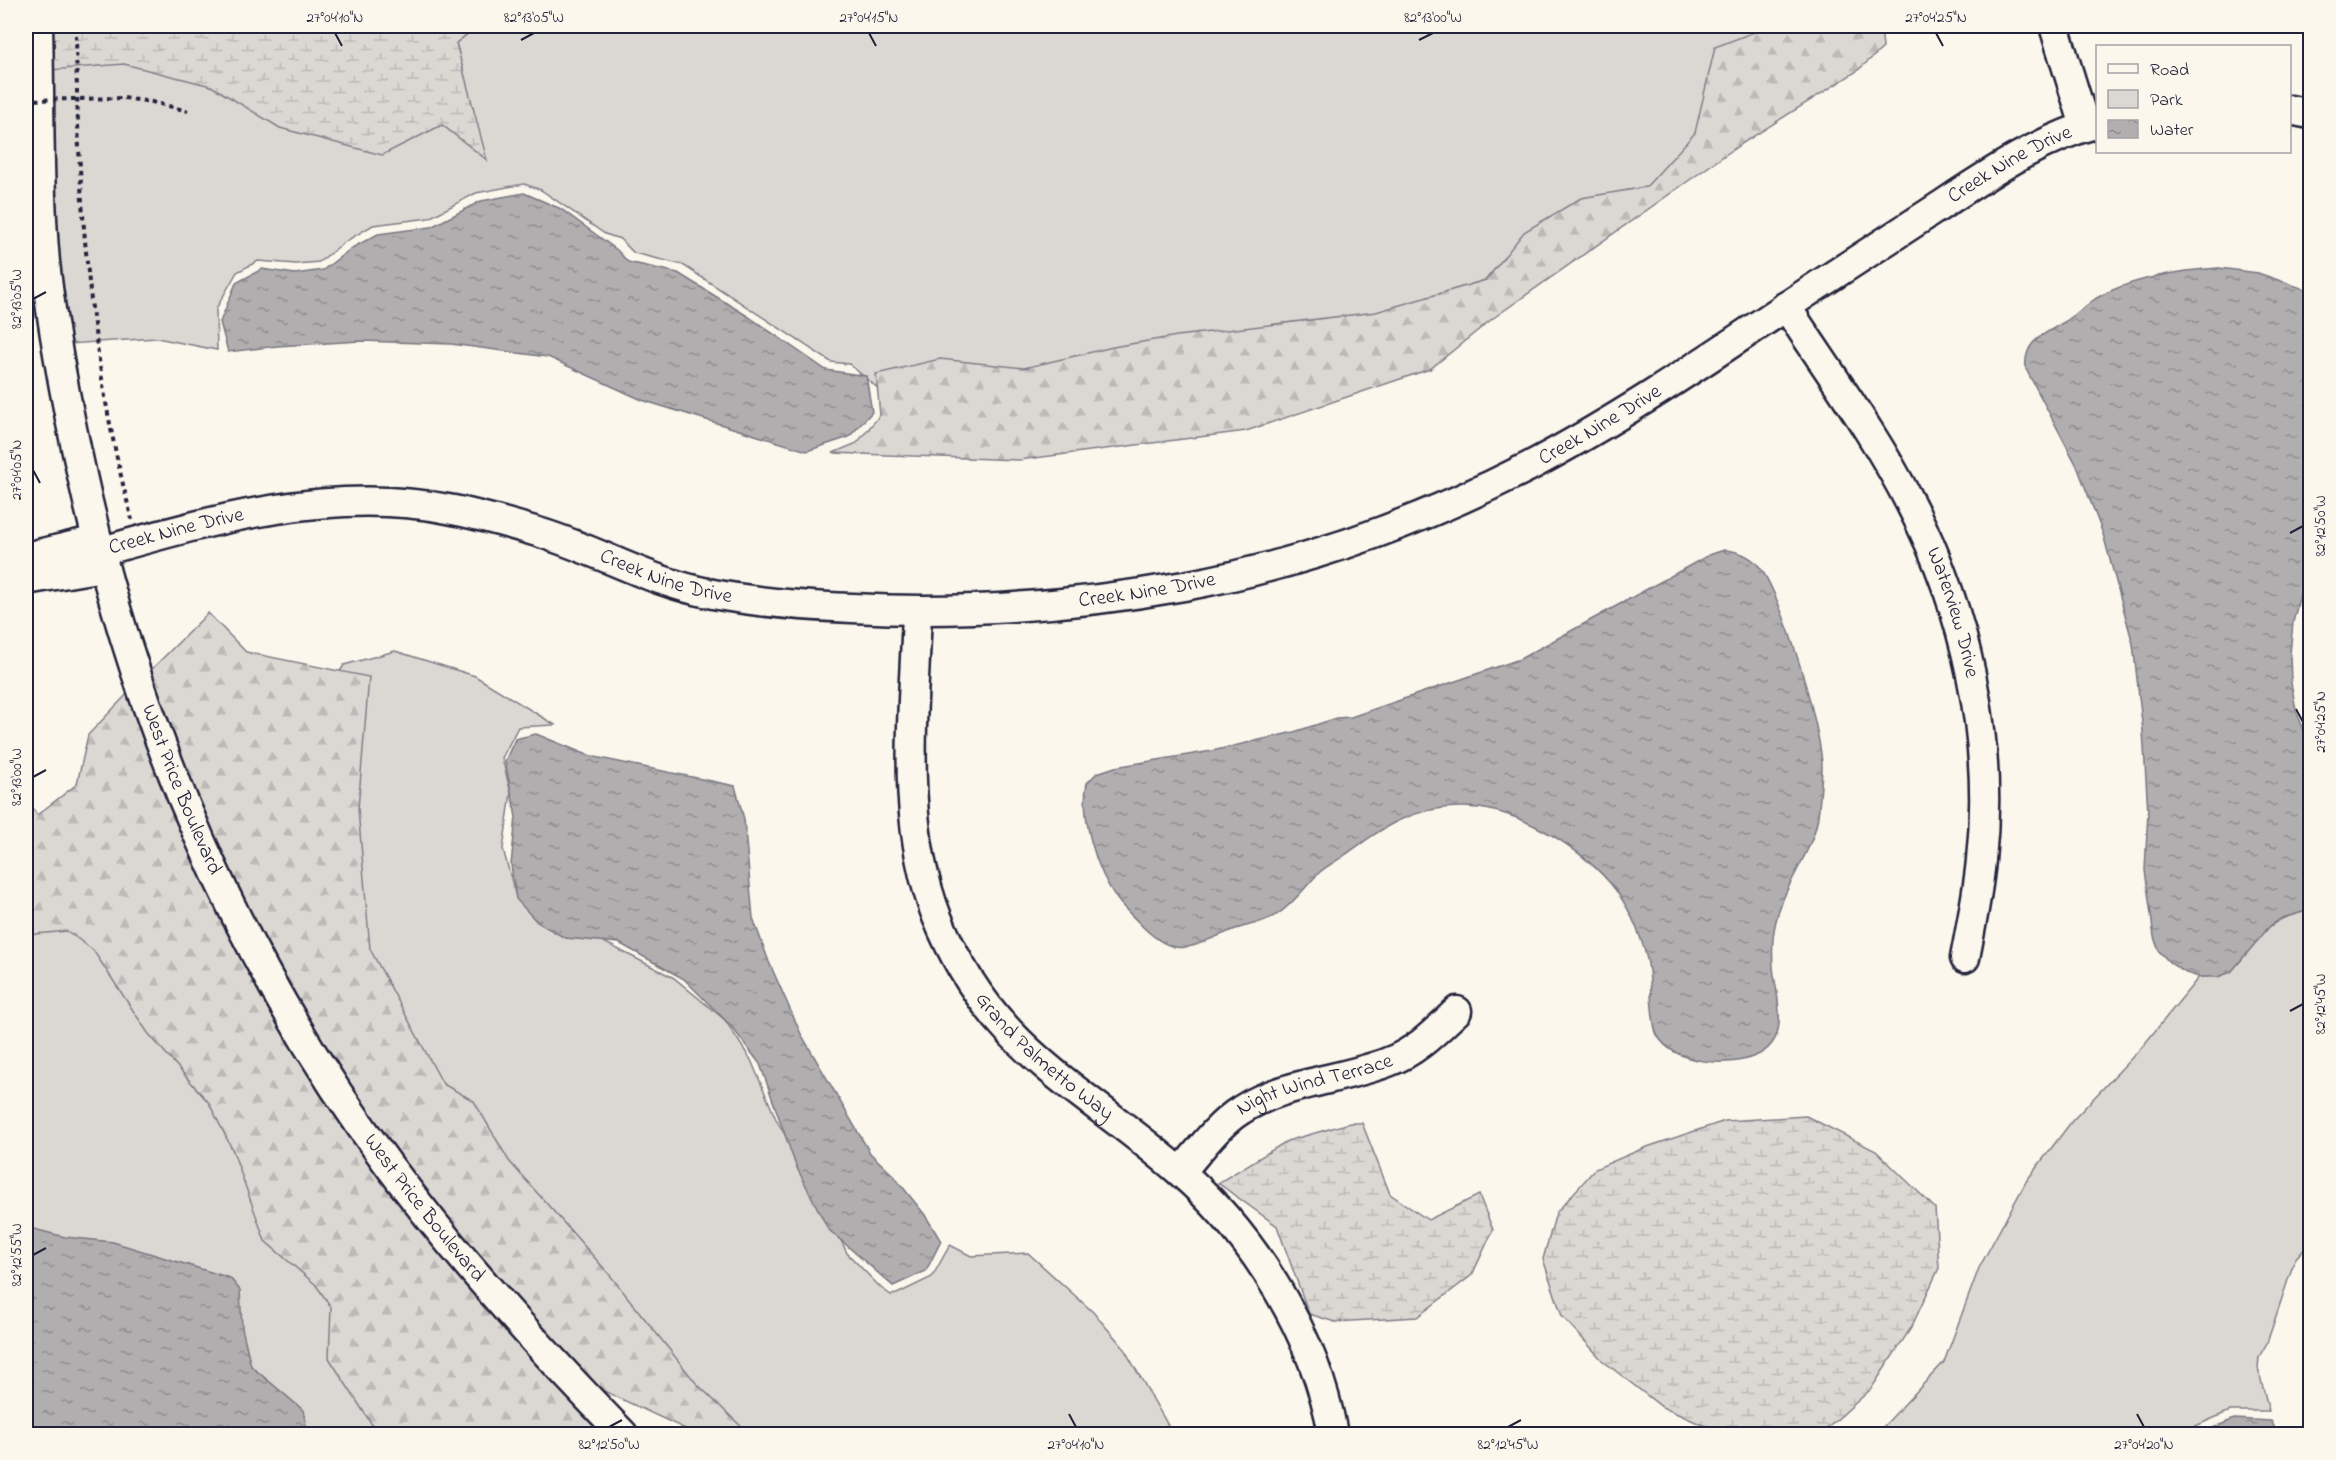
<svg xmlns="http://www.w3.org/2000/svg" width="2336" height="1460" font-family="'Indie Flower',sans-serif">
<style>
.green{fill:#dbd8d3;stroke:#7e7d87;stroke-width:1.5}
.forest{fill:url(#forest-firs);stroke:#7e7d87;stroke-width:1.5}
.wetland{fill:url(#wetland-marsh);stroke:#7e7d87;stroke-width:1.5}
.water{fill:url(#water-ripples);stroke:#787681;stroke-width:1.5}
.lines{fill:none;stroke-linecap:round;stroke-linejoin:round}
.minor-casing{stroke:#22223b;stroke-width:33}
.path{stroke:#22223b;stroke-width:4;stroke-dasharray:4.5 4.5;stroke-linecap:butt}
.minor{stroke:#fbf7ec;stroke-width:28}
.path-bridge{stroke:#22223b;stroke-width:4;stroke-dasharray:4.5 4.5;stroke-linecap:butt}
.ticks{fill:none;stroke:#22223b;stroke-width:2}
.labels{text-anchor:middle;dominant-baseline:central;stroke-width:4.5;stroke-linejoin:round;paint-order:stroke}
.street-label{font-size:21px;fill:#22223b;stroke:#fbf7ec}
.neatline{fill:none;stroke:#22223b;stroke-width:2}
.ticks-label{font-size:15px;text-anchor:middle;fill:#22223b}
</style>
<defs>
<pattern id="forest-firs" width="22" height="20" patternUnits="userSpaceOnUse" patternTransform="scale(1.5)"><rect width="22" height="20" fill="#dbd8d3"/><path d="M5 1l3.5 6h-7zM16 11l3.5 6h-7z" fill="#bcb9b6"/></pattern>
<pattern id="wetland-marsh" width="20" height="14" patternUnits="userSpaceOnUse" patternTransform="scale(1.5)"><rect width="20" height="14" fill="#dbd8d3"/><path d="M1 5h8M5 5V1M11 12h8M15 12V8" fill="none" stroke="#bcb9b6"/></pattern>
<pattern id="water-ripples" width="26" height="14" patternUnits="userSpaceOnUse" patternTransform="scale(1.5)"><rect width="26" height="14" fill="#b1aeb0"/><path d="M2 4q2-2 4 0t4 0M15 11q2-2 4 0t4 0" fill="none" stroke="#908d90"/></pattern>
</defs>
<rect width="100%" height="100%" fill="#fbf7ec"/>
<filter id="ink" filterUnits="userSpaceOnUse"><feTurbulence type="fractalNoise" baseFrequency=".0167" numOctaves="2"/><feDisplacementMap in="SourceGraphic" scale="12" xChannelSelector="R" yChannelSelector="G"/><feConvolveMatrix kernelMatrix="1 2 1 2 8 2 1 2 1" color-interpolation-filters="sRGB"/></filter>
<g filter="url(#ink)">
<g class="green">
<polygon points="478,26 1770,26 1765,28 1666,181 1492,272 1486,280 1436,295 1322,340 886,395 849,364 831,362 683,265 634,253 620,239 605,234 541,190 524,184 476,193 429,218 373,225 346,241 319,262 296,264 258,261 237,272 216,309 217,350 157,338 68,344 57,259 50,70 125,58 465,78 456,43"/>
<polygon points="395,651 475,676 555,725 518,727 502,758 511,793 503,849 516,897 674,978 725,1020 751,1060 776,1119 822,1200 847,1253 881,1288 891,1295 897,1294 932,1277 950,1245 971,1256 1028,1253 1093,1312 1123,1347 1173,1434 724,1434 288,896 312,717 344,665"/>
<path d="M2310,910V1242L2295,1259L2267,1343L2259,1357L2258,1368L2269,1411H2230L2191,1428L2185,1434H1873L1884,1426L1944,1362L1979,1268L2027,1180L2072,1121L2142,1047L2199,977C2244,977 2239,952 2268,928C2280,917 2295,914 2310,910Z"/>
<polygon points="78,928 254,1154 405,1434 40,1434 26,1425 26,934"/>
</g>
<g class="forest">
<polygon points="1770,26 1881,26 1883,48 1857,71 1738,146 1492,319 1430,369 1246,431 1019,460 833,453 857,443 880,415 876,374 940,359 1024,368 1113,347 1177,336 1376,312 1486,280 1524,232 1581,198 1646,187 1695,133 1715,47"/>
<polygon points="208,613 246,652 369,677 358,809 370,949 443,1084 474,1101 509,1161 609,1274 696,1383 749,1434 696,1434 591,1385 542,1334 397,1157 338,1069 267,949 204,823 148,673"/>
<polygon points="129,692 247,961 605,1434 378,1434 329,1358 331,1307 316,1285 265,1241 233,1151 209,1103 148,1033 93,950 67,931 26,935 26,799 37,815 77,784 88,735"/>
</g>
<g class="wetland">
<polygon points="50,26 478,26 456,43 487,160 442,125 382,155 280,128 211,86 124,64 50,70"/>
<polygon points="1806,1116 1876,1151 1935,1208 1939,1268 1911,1328 1871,1389 1822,1433 1723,1434 1662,1407 1603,1361 1562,1316 1543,1259 1556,1213 1595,1169 1644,1148 1725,1121"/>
<polygon points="1350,1123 1362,1123 1390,1194 1428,1220 1479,1195 1493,1230 1472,1275 1417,1317 1335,1322 1309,1314 1277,1226 1218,1183 1287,1141"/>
</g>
<g class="water">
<polygon points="524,193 561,209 617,250 628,262 678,273 749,317 826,370 866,376 872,412 849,437 807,451 642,400 548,357 451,344 361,341 277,346 228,352 220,322 236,283 262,269 295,274 323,270 352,248 378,234 431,227 481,201"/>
<path d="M2219,268L2258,273L2310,291V570L2300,595L2293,622L2290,654L2291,683L2296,710L2310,746V910L2282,918L2270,926L2231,972L2218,977H2199L2186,973L2170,963L2159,951L2154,937L2145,870L2148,812L2143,731L2133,644L2103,534L2077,466L2026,369C2023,341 2044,334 2066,321C2076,314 2085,306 2095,299C2128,279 2181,270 2219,268Z"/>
<path d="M1724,550C1738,551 1749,555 1758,565C1782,593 1823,732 1822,769C1821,786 1820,805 1817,822C1810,856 1784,885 1776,921C1772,936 1772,952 1773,967C1776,997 1793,1041 1755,1056C1727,1068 1674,1064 1657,1035C1650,1021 1652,978 1647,959C1640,933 1628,904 1610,883C1576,844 1517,808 1464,807C1412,806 1384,827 1345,855C1337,861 1328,865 1320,872C1306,885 1293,905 1276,915C1264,923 1247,925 1233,930C1192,945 1179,962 1143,927C1134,917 1125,910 1117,899C1096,870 1080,817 1087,783L1097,773L1115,767L1212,751L1294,732L1337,718L1351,717L1520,659L1709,555Z"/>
<polygon points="536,734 590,756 735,786 744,819 753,918 769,962 801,1034 870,1153 893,1175 925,1215 941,1241 926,1271 893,1286 828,1229 796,1166 760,1064 731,1026 684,979 619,943 565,938 537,922 516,899 511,865 516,817 505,761 515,739"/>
<polygon points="26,1227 65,1237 113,1242 230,1278 240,1290 242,1328 251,1366 303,1410 308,1434 44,1434 26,1420"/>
<polygon points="2234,1419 2271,1421 2278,1434 2199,1434"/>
</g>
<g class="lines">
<defs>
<g id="minor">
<path id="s1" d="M38,26C40,104 38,184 45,262C53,336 67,408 83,480C138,727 238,963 390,1167C461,1262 540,1349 623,1434"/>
<polyline points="2054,26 2085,126"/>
<polyline points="2290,110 2310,114"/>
<path id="s2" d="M1786,306C1828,371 1875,434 1910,503C1966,610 1994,739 1981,860C1978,893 1971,926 1965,958"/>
<path id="s3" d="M99,552C212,520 329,486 448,509C480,515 511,524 541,533C602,552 649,582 713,594C759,603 806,606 852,608C964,614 1073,606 1184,586C1303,564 1420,522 1528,467C1629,414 1725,347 1820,284C1859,259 1898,233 1937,208C1987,175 2039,139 2098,123"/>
<polyline points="26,557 96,540"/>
<polyline points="26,580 103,567"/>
<path id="s4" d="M917,611C914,713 899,820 937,917C991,1051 1079,1084 1180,1172C1255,1236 1316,1337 1333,1434"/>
<path id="s5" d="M1181,1172C1199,1151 1217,1125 1241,1110C1282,1083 1342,1080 1388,1062C1416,1052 1436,1031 1457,1011"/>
</g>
</defs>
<use href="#minor" class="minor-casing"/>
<g class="path">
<path d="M76,26C77,192 89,359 132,520"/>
<polyline points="124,98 152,102 188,111"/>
</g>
<use href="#minor" class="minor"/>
<polyline class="path-bridge" points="26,100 124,98"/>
</g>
</g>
<path class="ticks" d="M335,33L342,46M869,33L876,46M1936,33L1943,46M521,40L534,33M1419,40L1433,33M33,299L46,292M33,470L40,483M2290,533L2303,526M2296,709L2303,722M33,777L46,770M2290,1011L2303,1004M33,1255L46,1248M1069,1414L1076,1427M2137,1414L2144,1427M609,1427L622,1420M1508,1427L1521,1420"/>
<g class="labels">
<g class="street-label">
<text stroke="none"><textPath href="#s3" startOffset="2042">Creek Nine Drive</textPath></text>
<text stroke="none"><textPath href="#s3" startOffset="1556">Creek Nine Drive</textPath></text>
<text stroke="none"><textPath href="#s3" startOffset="80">Creek Nine Drive</textPath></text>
<text stroke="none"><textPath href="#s3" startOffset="584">Creek Nine Drive</textPath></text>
<text stroke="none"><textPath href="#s3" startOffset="1070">Creek Nine Drive</textPath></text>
<text stroke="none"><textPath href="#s2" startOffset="351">Waterview Drive</textPath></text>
<text stroke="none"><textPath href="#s1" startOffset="783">West Price Boulevard</textPath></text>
<text stroke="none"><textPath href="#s4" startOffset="488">Grand Palmetto Way</textPath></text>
<text stroke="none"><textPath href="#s5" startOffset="165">Night Wind Terrace</textPath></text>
<text stroke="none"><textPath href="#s1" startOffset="1269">West Price Boulevard</textPath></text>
</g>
</g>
<rect width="2336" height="1460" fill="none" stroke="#fbf7ec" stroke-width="66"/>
<rect x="2096" y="45" width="195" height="108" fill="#fbf7ec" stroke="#a4a2a5" stroke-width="1.5"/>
<rect x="2108" y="64" width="30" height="9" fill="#fbf7ec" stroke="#a4a2a5" stroke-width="1.5"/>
<text x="2150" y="75" font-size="18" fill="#22223b">Road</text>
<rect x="2108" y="90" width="30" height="18" fill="#dbd8d3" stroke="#a4a2a5" stroke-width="1.5"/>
<text x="2150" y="105" font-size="18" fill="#22223b">Park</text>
<rect x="2108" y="120" width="30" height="18" fill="url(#water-ripples)" stroke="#a4a2a5" stroke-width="1.5"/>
<text x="2150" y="135" font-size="18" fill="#22223b">Water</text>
<rect x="33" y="33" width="2270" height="1394" class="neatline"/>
<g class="ticks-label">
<text x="335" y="22">27°04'10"N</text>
<text x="534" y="22">82°13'05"W</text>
<text x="869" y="22">27°04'15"N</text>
<text x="1433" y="22">82°13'00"W</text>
<text x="1936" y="22">27°04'25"N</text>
<text transform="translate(16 299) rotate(-90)" y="5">82°13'05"W</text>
<text transform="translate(16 470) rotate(-90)" y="5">27°04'05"N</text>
<text transform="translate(2320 526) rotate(-90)" y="5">82°12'50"W</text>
<text transform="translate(2320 722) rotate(-90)" y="5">27°04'25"N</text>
<text transform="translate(16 777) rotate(-90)" y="5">82°13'00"W</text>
<text transform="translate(2320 1004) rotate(-90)" y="5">82°12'45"W</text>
<text transform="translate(16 1255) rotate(-90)" y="5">82°12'55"W</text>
<text x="609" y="1449">82°12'50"W</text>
<text x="1076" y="1449">27°04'10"N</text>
<text x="1508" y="1449">82°12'45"W</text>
<text x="2144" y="1449">27°04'20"N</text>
</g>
</svg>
